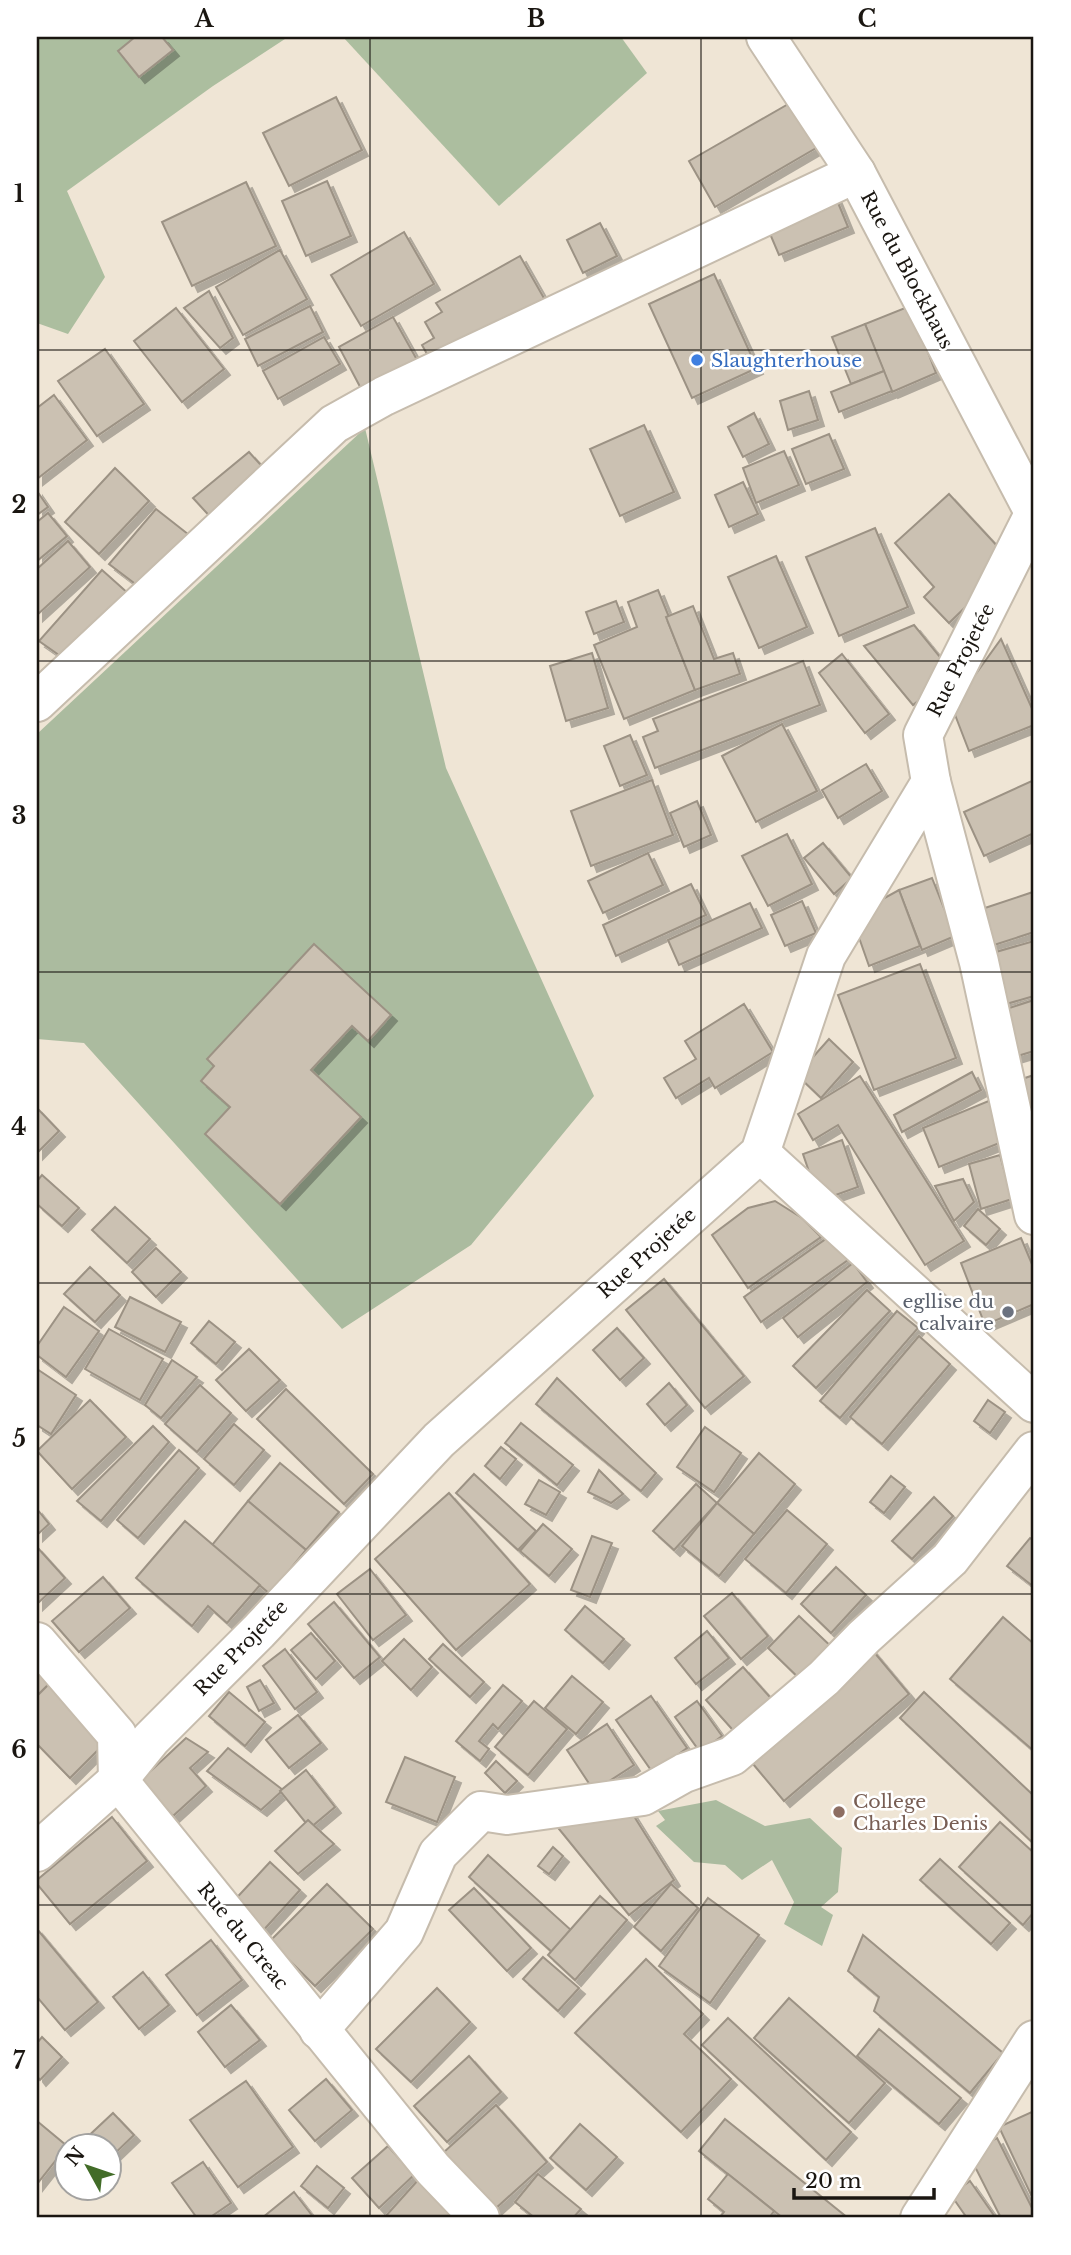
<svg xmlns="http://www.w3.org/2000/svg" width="1071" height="2255" font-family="'Libre Baskerville',serif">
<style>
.green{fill:#abbb9f}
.forest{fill:#acbe9f}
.building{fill:#cbc1b2;stroke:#9c9284;stroke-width:2;filter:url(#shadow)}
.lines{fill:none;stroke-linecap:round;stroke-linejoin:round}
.minor-casing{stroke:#c6bcad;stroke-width:42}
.secondary-casing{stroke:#c6bcad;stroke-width:42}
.minor{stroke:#fff;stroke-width:38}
.secondary{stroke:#fff;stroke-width:38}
.grid{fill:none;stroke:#1a1611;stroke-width:2;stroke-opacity:0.55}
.shop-dot{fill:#3f7fe0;stroke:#fff;stroke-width:2.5}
.worship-dot{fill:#6b7280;stroke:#fff;stroke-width:2.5}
.education-dot{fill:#8d6e63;stroke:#fff;stroke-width:2.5}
.labels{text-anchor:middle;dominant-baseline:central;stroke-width:5;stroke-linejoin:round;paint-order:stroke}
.street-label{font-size:19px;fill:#1a1611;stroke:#fff}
.shop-label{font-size:19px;fill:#366cbe;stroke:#fff;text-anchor:start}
.worship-label{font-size:19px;fill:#5b616d;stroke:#fff;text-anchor:end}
.education-label{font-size:19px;fill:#785e54;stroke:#fff;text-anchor:start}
.neatline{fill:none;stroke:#1a1611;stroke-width:2.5}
.grid-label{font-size:23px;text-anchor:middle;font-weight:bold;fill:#1a1611}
</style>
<defs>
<filter id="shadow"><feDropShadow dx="6" dy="6" stdDeviation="0" flood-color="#0004"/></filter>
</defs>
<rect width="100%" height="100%" fill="#efe5d5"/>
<g class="green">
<polygon points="365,428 446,768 594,1096 471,1245 342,1329 84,1043 37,1039 37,734"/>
<polygon points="716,1800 765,1826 810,1818 842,1848 838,1892 821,1907 833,1915 822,1946 784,1924 794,1902 772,1860 742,1880 725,1865 694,1862 656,1826 665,1820 658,1811"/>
</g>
<g class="forest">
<polygon points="37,37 288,37 213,86 67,191 105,277 68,334 37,323"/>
<polygon points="343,37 621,37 647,73 499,206"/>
</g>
<g class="building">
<polygon points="135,37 162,37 173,50 139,77 118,51"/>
<polygon points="336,97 362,150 289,186 263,133"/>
<polygon points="797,99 823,144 715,207 689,161"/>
<polygon points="327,181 351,236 306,256 282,201"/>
<polygon points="246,182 276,246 192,286 162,222"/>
<polygon points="834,193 848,227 779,255 765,222"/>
<polygon points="600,223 617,256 583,273 567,240"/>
<polygon points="404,232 434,284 361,326 331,275"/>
<polygon points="280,250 307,299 243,335 216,287"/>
<polygon points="520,256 545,300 432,363 422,345 434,338 425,322 442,312 436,303"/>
<polygon points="714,274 757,368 692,398 649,304"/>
<polygon points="209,291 233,338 220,348 184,308"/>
<polygon points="310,306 323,332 258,366 245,339"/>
<polygon points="910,306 936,373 892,392 865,324"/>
<polygon points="176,308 224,369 182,402 134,341"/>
<polygon points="393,317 421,367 366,398 339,347"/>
<polygon points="865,324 884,371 851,384 832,337"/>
<polygon points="324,337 340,364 278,399 263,371"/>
<polygon points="105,349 144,404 97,436 58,381"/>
<polygon points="884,371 892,391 839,412 831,392"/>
<polygon points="809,391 818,420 788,430 780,401"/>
<polygon points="54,395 87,440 37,479 37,408"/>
<polygon points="754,413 769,444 743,457 728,427"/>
<polygon points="644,425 674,492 620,516 590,449"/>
<polygon points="829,434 844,469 806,484 792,449"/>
<polygon points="784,451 799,485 756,503 743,468"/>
<polygon points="249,452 270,475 215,522 193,498"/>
<polygon points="115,468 149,501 99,554 65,522"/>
<polygon points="743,482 758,514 729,527 715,495"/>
<polygon points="37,491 48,507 37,515"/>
<polygon points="949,494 1012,562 949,623 924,597 934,587 895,543"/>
<polygon points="156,509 193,538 142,589 109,564"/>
<polygon points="48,513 67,536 37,561 37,522"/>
<polygon points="875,528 908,607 839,636 806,557"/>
<polygon points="68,541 90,567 37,615 37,569"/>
<polygon points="776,556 807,627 759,648 728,577"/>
<polygon points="102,570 130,595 66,660 39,641"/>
<polygon points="658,590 671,622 668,622 695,690 624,719 594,645 637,627 628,602"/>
<polygon points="616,601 624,622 594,634 586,612"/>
<polygon points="693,606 714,659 733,653 740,674 695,690 666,617"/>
<polygon points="914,625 953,673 913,705 864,646"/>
<polygon points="1001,639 1034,713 1034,725 969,751 952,707"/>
<polygon points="592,653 608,708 566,721 550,666"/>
<polygon points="842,654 889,714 865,733 819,673"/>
<polygon points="803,661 820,705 655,768 643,737 658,731 653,719"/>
<polygon points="782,724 817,791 756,822 722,756"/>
<polygon points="630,735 647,775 620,786 604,746"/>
<polygon points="866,764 882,791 838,818 822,790"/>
<polygon points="652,780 673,835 591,866 571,811"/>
<polygon points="1034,780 1034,833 984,856 964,812"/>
<polygon points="697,801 711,835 684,847 670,813"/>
<polygon points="787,834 812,884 768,906 742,856"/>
<polygon points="823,843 852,878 834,894 804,858"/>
<polygon points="648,853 663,885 603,913 588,881"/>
<polygon points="932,878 955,936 922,950 899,890"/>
<polygon points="691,884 706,915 616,956 603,925"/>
<polygon points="899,890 920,946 869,966 856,929 879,901"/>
<polygon points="1033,892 1034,932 991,946 979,910"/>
<polygon points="802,901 816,933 785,946 771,915"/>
<polygon points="750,903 762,928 679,965 668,940"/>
<polygon points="1034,941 1034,996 996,1007 982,956"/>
<polygon points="314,944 391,1015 368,1041 352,1026 311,1070 361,1117 280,1204 205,1134 230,1107 201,1081 214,1066 207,1059"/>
<polygon points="920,964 956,1058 874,1090 838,995"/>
<polygon points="1034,1000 1034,1051 1011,1058 997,1012"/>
<polygon points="744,1004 773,1052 715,1088 709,1078 676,1098 664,1078 696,1059 685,1041"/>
<polygon points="829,1039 853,1062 821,1098 797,1075"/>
<polygon points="972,1072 981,1090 902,1132 894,1115"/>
<polygon points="1034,1075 1034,1114 1033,1115 1022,1079"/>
<polygon points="860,1076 964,1241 925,1265 838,1125 813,1140 798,1114"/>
<polygon points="991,1100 1007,1140 939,1167 923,1128"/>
<polygon points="37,1108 59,1131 37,1153"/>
<polygon points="842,1140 858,1187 819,1201 803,1154"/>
<polygon points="1000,1155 1012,1199 981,1209 969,1164"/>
<polygon points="42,1175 79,1208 62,1226 37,1204 37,1181"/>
<polygon points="963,1179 974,1202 954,1221 935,1186"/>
<polygon points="775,1201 802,1218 821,1237 748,1288 712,1235 748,1208"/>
<polygon points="115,1207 150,1239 127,1263 92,1230"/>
<polygon points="978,1209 1000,1229 986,1245 964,1226"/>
<polygon points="830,1236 848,1260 761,1322 744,1297"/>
<polygon points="1021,1238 1034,1269 1034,1304 985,1325 961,1263"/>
<polygon points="156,1248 181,1272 156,1297 132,1272"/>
<polygon points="853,1263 867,1282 798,1337 783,1318"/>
<polygon points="90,1267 120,1295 95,1322 64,1294"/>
<polygon points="664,1279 744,1376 705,1408 626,1310"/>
<polygon points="867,1290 890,1311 816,1388 793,1366"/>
<polygon points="130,1297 181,1322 165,1352 115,1327"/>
<polygon points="64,1307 99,1331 66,1377 37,1355 37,1346"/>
<polygon points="897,1311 918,1328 840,1418 820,1401"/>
<polygon points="209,1321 235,1342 216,1364 191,1343"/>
<polygon points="617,1328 644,1358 620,1380 593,1350"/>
<polygon points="109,1329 163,1359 140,1400 85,1369"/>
<polygon points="919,1336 950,1364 882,1444 850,1417"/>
<polygon points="249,1349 280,1380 246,1411 216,1380"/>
<polygon points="172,1360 197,1377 161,1418 145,1405"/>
<polygon points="37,1369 76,1395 51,1434 37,1425"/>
<polygon points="557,1378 656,1473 641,1491 536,1404"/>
<polygon points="669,1383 687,1405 665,1425 647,1404"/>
<polygon points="200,1385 231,1413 197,1452 165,1424"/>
<polygon points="286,1389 373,1474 344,1504 257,1419"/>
<polygon points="90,1400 126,1437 72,1489 37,1451"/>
<polygon points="988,1400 1005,1412 990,1433 974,1421"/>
<polygon points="521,1423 573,1465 557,1485 505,1443"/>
<polygon points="234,1424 264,1450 234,1485 204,1459"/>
<polygon points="153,1426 169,1442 101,1521 77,1501"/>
<polygon points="705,1427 741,1453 714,1492 677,1467"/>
<polygon points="501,1447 516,1459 500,1479 485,1466"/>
<polygon points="179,1450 199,1468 138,1538 117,1520"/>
<polygon points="759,1453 795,1484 754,1534 717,1503"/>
<polygon points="280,1463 339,1512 306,1550 248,1501"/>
<polygon points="599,1470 623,1494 611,1503 588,1492"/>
<polygon points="474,1474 536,1531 518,1550 456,1493"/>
<polygon points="891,1476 905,1487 884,1513 870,1502"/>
<polygon points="539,1480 560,1492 546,1515 525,1504"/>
<polygon points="696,1484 717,1503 674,1550 653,1531"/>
<polygon points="449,1493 530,1584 456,1650 375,1559"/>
<polygon points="934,1497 953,1516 912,1559 892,1541"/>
<polygon points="248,1501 306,1550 270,1594 212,1545"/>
<polygon points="717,1503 754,1534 719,1576 682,1546"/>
<polygon points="37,1509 49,1524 37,1535"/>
<polygon points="787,1510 827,1544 786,1593 745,1559"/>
<polygon points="185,1521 260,1585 227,1623 208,1606 192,1626 136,1578"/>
<polygon points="543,1524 572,1549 549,1576 520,1551"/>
<polygon points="592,1536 612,1543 590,1597 571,1590"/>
<polygon points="1030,1538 1034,1541 1034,1587 1007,1566"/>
<polygon points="37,1547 65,1578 37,1604"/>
<polygon points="836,1567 866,1595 831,1633 801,1604"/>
<polygon points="370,1569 406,1615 373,1640 337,1594"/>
<polygon points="103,1577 130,1608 79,1652 52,1621"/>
<polygon points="732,1593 768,1636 741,1659 704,1616"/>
<polygon points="334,1602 380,1657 354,1678 308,1624"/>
<polygon points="585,1606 624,1639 603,1663 565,1630"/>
<polygon points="799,1616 838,1653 807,1686 768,1648"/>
<polygon points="1003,1617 1034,1644 1034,1751 950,1679"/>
<polygon points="707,1631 729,1658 696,1684 675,1658"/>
<polygon points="311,1633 335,1661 316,1679 291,1650"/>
<polygon points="404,1639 432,1667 411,1690 382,1661"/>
<polygon points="443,1644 484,1682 470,1697 429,1659"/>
<polygon points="869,1646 909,1694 784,1801 743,1752"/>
<polygon points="285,1649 317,1692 295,1709 263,1666"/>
<polygon points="743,1667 777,1705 740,1738 706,1700"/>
<polygon points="37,1668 51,1682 37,1696"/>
<polygon points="572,1676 603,1702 576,1734 545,1708"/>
<polygon points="260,1680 274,1703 259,1711 247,1687"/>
<polygon points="51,1682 108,1740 70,1778 37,1744 37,1696"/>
<polygon points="503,1685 522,1701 498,1729 493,1724 479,1741 489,1749 480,1761 456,1741"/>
<polygon points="229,1692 265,1722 245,1746 209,1716"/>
<polygon points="924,1692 1034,1796 1034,1844 900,1718"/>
<polygon points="651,1696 687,1748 653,1773 616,1720"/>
<polygon points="534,1701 567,1729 528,1775 495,1747"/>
<polygon points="697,1701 722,1736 700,1752 675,1717"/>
<polygon points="298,1715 321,1743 289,1768 266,1740"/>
<polygon points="607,1724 634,1765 594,1791 567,1750"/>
<polygon points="186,1738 208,1752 190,1768 206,1786 173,1816 140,1781"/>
<polygon points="228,1748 283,1790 261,1810 207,1771"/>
<polygon points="405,1757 455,1777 437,1822 386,1802"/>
<polygon points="496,1761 517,1781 505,1793 485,1773"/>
<polygon points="306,1770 335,1807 310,1828 280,1791"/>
<polygon points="620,1794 674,1880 629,1915 546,1813"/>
<polygon points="112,1817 147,1861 70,1924 37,1884 37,1880"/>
<polygon points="308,1820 334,1844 298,1874 275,1851"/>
<polygon points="1000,1822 1034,1853 1034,1912 1023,1925 959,1867"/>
<polygon points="553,1847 563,1856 549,1874 538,1866"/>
<polygon points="488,1855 572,1931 552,1952 469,1877"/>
<polygon points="940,1859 1010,1923 991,1944 920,1880"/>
<polygon points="270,1862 300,1890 260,1934 229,1906"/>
<polygon points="327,1884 373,1929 315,1986 270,1941"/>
<polygon points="671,1884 698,1908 661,1951 634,1927"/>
<polygon points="474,1888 531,1948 507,1971 449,1910"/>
<polygon points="600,1896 627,1920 575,1980 548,1955"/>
<polygon points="708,1898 759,1935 710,2003 659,1966"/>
<polygon points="37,1929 98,2002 65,2030 37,1997"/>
<polygon points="863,1935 1003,2053 970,2093 874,2011 879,1997 848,1971"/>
<polygon points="211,1940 242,1980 197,2015 166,1975"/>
<polygon points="543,1957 579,1988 558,2011 523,1979"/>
<polygon points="646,1959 703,2014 684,2034 731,2079 681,2132 575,2033"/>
<polygon points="143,1972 169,2005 139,2029 113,1997"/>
<polygon points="437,1988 470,2022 411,2082 376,2049"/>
<polygon points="789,1998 885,2083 849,2123 754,2038"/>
<polygon points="231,2005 260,2040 225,2067 198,2032"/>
<polygon points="728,2018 851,2132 826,2160 702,2045"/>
<polygon points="879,2029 961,2098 939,2124 857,2056"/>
<polygon points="42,2037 62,2057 40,2080 37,2076 37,2043"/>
<polygon points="469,2056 501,2092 447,2142 414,2106"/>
<polygon points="326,2079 352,2110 315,2141 289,2110"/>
<polygon points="246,2081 293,2147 238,2187 190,2120"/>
<polygon points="496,2105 547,2162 495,2209 444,2152"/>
<polygon points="1034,2111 1034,2201 999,2127"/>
<polygon points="113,2113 134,2135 108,2160 108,2146 85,2146 81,2143"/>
<polygon points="725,2119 848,2218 783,2218 699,2151"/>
<polygon points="37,2121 67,2146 37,2184"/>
<polygon points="580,2124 617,2157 586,2190 550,2158"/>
<polygon points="997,2138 1034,2212 1034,2216 1030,2218 1001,2218 968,2153"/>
<polygon points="388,2146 414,2175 379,2208 352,2178"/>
<polygon points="203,2162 231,2203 209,2218 197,2218 172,2183"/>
<polygon points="317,2166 344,2188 328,2208 301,2186"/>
<polygon points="538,2174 581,2209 573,2218 535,2218 515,2202"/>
<polygon points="728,2174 774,2211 769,2218 719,2218 724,2212 708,2199"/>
<polygon points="419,2179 462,2218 384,2218"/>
<polygon points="970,2181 995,2217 994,2218 967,2218 951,2195"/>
<polygon points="294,2192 314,2218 262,2218"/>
</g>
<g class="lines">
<defs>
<g id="minor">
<polyline points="766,37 856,173 1034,512"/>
<polyline points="37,702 334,424 384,396 856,173"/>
<polyline points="931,782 979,962 1034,1215"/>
<polyline points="760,1153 1034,1403"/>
<polyline points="37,1642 117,1735 118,1780 433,2169 480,2218"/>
<polyline points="37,1852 118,1780 151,1739 258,1632 439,1440 760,1153 826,956 931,782 923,735 1034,514"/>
<polyline points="319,2030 404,1932 438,1854 481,1811 507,1815 643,1796 684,1773 732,1756 824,1678 864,1637 950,1559 1034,1451"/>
</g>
<polyline id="secondary" points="920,2218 1034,2040"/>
</defs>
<use href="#minor" class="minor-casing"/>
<use href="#secondary" class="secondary-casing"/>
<use href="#minor" class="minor"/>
<use href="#secondary" class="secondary"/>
</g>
<path class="grid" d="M370,37V2218M701,37V2218M37,350H1034M37,661H1034M37,972H1034M37,1283H1034M37,1594H1034M37,1905H1034"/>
<circle class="shop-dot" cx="697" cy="360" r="7"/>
<circle class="worship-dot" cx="1008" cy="1312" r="7"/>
<circle class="education-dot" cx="839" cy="1812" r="7"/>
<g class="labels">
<g class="street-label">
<text transform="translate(907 270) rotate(62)">Rue du Blockhaus</text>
<text transform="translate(961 660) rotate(-63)">Rue Projetée</text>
<text transform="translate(647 1253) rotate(-42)">Rue Projetée</text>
<text transform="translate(241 1648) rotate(-46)">Rue Projetée</text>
<text transform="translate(243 1936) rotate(51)">Rue du Creac</text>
</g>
<g class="shop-label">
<text x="711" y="360">Slaughterhouse</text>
</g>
<g class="worship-label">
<text x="994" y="1301">egllise du<tspan x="994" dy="22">calvaire</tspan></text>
</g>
<g class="education-label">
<text x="853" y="1801">College<tspan x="853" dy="22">Charles Denis</tspan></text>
</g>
</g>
<rect width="1071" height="2255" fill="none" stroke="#ffffff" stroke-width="77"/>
<g transform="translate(88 2167) rotate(310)"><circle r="33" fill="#ffffff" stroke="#a3a2a0" stroke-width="2"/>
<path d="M0-5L12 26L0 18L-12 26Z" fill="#426c28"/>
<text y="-10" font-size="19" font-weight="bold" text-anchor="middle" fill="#1a1611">N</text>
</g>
<path d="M794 2188v10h140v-10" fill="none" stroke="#1a1611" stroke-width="3.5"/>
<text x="805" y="2188" font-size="21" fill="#1a1611" stroke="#ffffff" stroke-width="5" paint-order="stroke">20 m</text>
<rect x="38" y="38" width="994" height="2178" class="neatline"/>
<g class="grid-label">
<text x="204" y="27">A</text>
<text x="536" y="27">B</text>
<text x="867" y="27">C</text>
<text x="19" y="202">1</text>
<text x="19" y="513">2</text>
<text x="19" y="824">3</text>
<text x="19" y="1135">4</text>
<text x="19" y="1447">5</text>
<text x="19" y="1758">6</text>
<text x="19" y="2069">7</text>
</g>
</svg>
